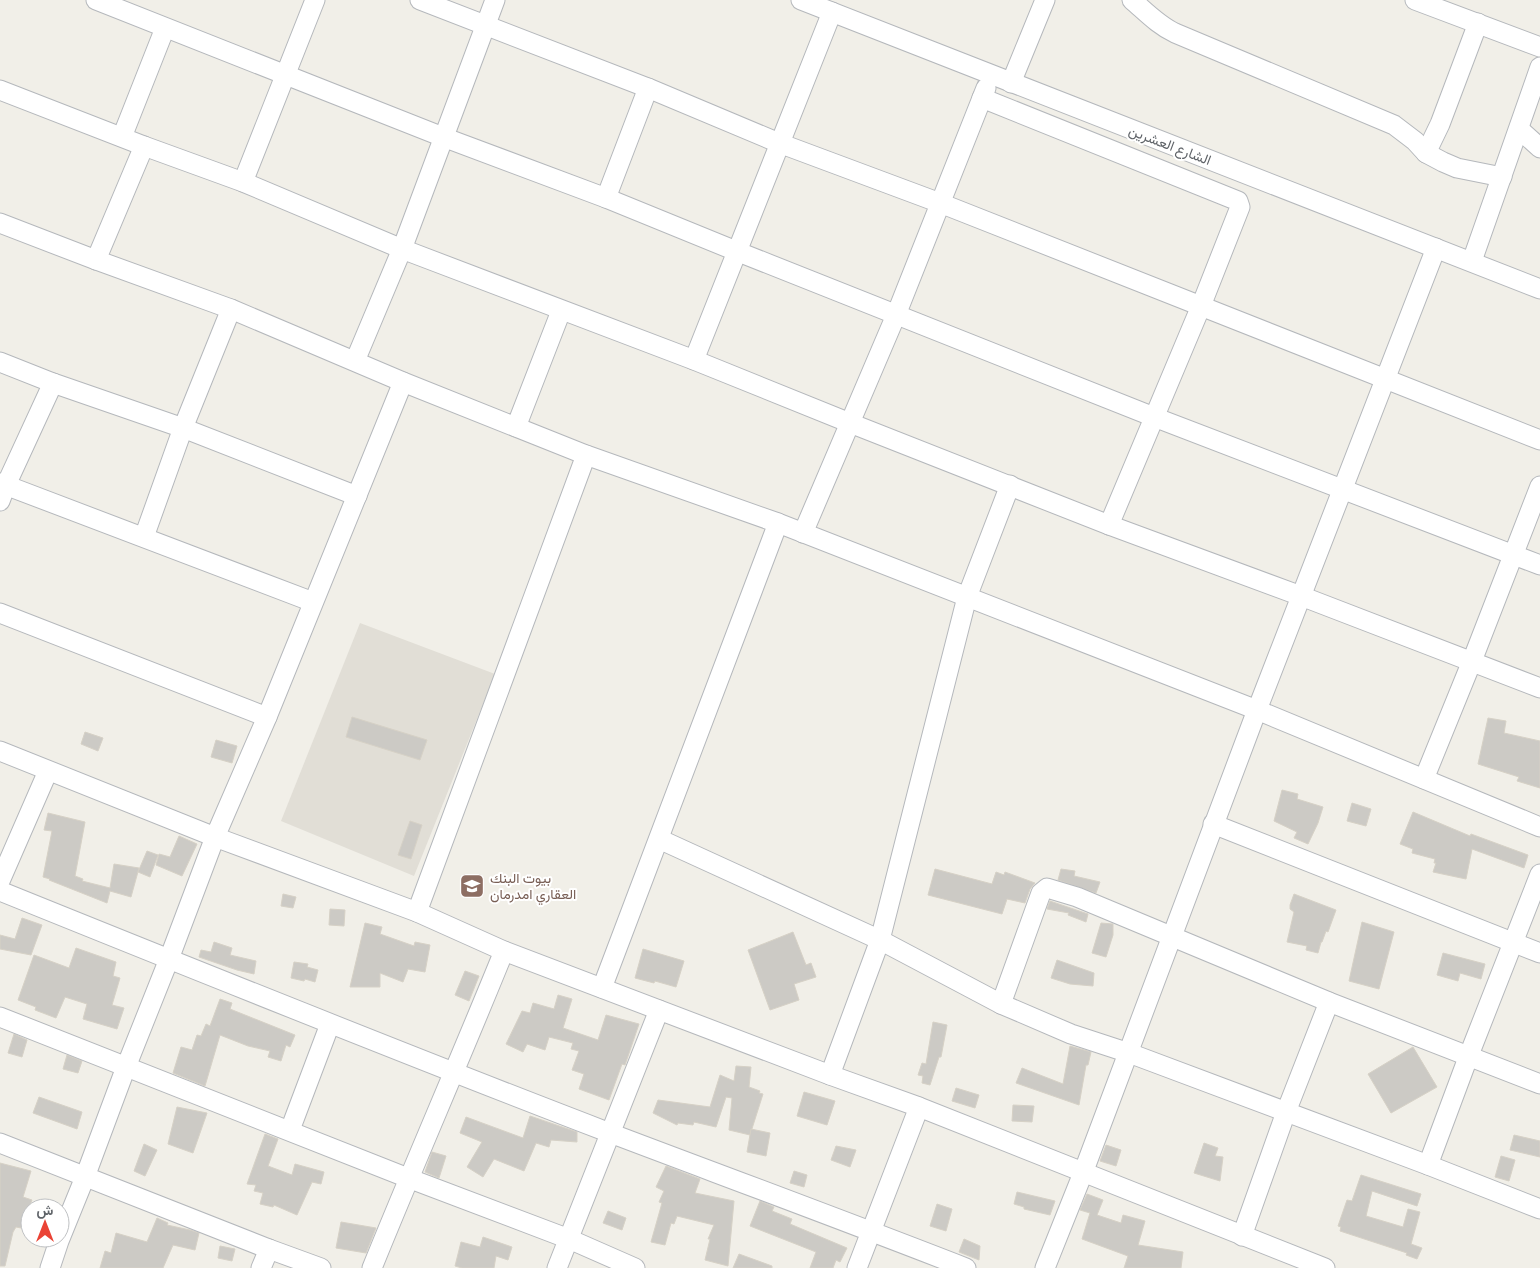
<svg xmlns="http://www.w3.org/2000/svg" width="1540" height="1268" font-family="Ubuntu,Vazirmatn,sans-serif">
<style>
.education{fill:#e1ded6}
.building{fill:#cccac5;stroke:#d6d1c6}
.lines{fill:none;stroke-linecap:round;stroke-linejoin:round}
.minor-casing{stroke:#b5b8bc;stroke-width:21}
.minor{stroke:#fff;stroke-width:19}
.labels{text-anchor:middle;dominant-baseline:central;stroke-width:4;stroke-linejoin:round;paint-order:stroke}
.street-label{font-size:14px;fill:#5f6368;stroke:#fff}
.education-label{font-size:14px;fill:#785e54;stroke:#fff;text-anchor:start}
</style>
<rect width="100%" height="100%" fill="#f1efe8"/>
<polygon class="education" points="360,623 495,674 414,876 281,821"/>
<g class="building">
<polygon points="352,717 427,740 420,760 346,737"/>
<polygon points="1488,718 1506,721 1504,733 1540,741 1540,788 1517,781 1519,777 1478,764"/>
<polygon points="85,732 103,738 98,751 81,744"/>
<polygon points="216,740 237,746 232,763 211,757"/>
<polygon points="1282,790 1298,794 1297,799 1323,807 1318,823 1308,844 1294,838 1297,832 1274,821"/>
<polygon points="1352,803 1371,809 1366,826 1347,821"/>
<polygon points="1413,812 1470,836 1471,834 1528,855 1524,868 1472,849 1466,879 1433,872 1436,863 1434,863 1435,859 1412,853 1413,849 1400,844"/>
<polygon points="48,813 85,822 75,876 83,879 82,881 110,888 114,864 139,868 131,897 110,891 107,903 49,880 50,879 43,877 52,831 44,830"/>
<polygon points="410,821 422,825 411,859 398,855"/>
<polygon points="179,836 197,844 182,876 156,865 159,854 170,857"/>
<polygon points="147,851 158,855 150,877 138,872"/>
<polygon points="935,869 992,884 996,872 1004,875 1005,872 1035,883 1030,889 1025,903 1007,899 1002,914 928,895"/>
<polygon points="1061,869 1075,871 1074,876 1100,882 1096,893 1058,880"/>
<polygon points="283,894 296,897 293,908 281,906"/>
<polygon points="1294,894 1336,910 1328,932 1326,931 1322,942 1321,942 1318,953 1306,950 1307,946 1287,942 1294,912 1290,909 1290,905"/>
<polygon points="1050,901 1088,914 1086,922 1068,915 1069,913 1047,909"/>
<polygon points="330,909 345,910 344,926 329,925"/>
<polygon points="22,918 42,925 31,955 0,949 0,935 15,939"/>
<polygon points="1362,922 1394,932 1379,989 1349,981"/>
<polygon points="365,923 382,927 380,934 414,946 415,942 430,945 425,972 408,969 403,982 380,973 380,987 350,987"/>
<polygon points="1101,923 1113,924 1113,935 1106,957 1092,953"/>
<polygon points="793,932 806,965 811,963 816,977 794,984 799,1000 770,1010 748,950"/>
<polygon points="214,942 232,948 230,955 256,961 254,974 237,970 199,957 201,950 211,952"/>
<polygon points="76,948 116,962 113,976 120,978 112,1005 124,1008 117,1029 83,1019 87,1004 65,997 56,1018 35,1010 36,1007 18,1000 34,955 69,968"/>
<polygon points="643,949 684,961 676,987 655,981 654,983 635,978"/>
<polygon points="1443,953 1485,964 1481,979 1460,973 1458,981 1437,975"/>
<polygon points="1057,960 1094,973 1093,986 1070,984 1051,978"/>
<polygon points="294,962 308,964 307,967 318,970 315,982 305,979 304,981 291,978"/>
<polygon points="465,971 479,976 469,1001 455,995"/>
<polygon points="558,995 572,999 563,1028 598,1040 606,1015 639,1024 625,1065 622,1064 609,1100 579,1089 584,1074 572,1070 579,1051 571,1049 573,1043 549,1037 545,1050 527,1044 523,1052 506,1044 522,1011 530,1013 533,1003 554,1009"/>
<polygon points="220,999 232,1003 230,1009 295,1035 290,1047 286,1045 281,1061 268,1057 270,1051 248,1046 220,1035 205,1086 173,1073 181,1047 192,1050 197,1035 201,1036 206,1024 210,1026"/>
<polygon points="933,1022 947,1025 941,1057 939,1057 930,1085 922,1083 923,1076 918,1075 922,1063 926,1064"/>
<polygon points="14,1034 27,1040 22,1057 8,1053"/>
<polygon points="1070,1046 1091,1052 1088,1065 1086,1065 1079,1105 1016,1083 1022,1068 1063,1084"/>
<polygon points="1413,1047 1437,1087 1391,1113 1368,1074"/>
<polygon points="67,1055 82,1061 78,1073 63,1069"/>
<polygon points="736,1066 751,1067 749,1087 760,1091 759,1093 763,1094 750,1135 729,1130 732,1098 726,1097 716,1127 694,1122 693,1125 678,1123 677,1125 653,1113 658,1100 710,1107 720,1075 734,1081"/>
<polygon points="956,1088 979,1095 975,1108 952,1101"/>
<polygon points="804,1092 835,1101 827,1125 797,1116"/>
<polygon points="39,1097 82,1112 77,1129 33,1113"/>
<polygon points="1013,1105 1034,1106 1032,1122 1012,1121"/>
<polygon points="177,1107 207,1113 193,1153 168,1144"/>
<polygon points="530,1116 577,1132 577,1142 551,1140 549,1147 536,1143 524,1171 494,1159 483,1177 467,1167 482,1142 460,1133 466,1117 523,1138"/>
<polygon points="751,1129 770,1133 766,1156 747,1152"/>
<polygon points="265,1134 278,1139 268,1166 292,1175 295,1164 324,1172 321,1184 312,1182 297,1215 274,1205 273,1207 260,1204 263,1193 254,1191 256,1185 247,1184"/>
<polygon points="1514,1135 1540,1141 1540,1157 1510,1150"/>
<polygon points="1204,1143 1218,1148 1215,1156 1223,1157 1220,1181 1194,1173"/>
<polygon points="144,1144 157,1150 145,1176 134,1171"/>
<polygon points="1106,1145 1121,1150 1116,1166 1100,1161"/>
<polygon points="836,1146 856,1150 850,1167 831,1160"/>
<polygon points="432,1152 446,1156 439,1178 425,1172"/>
<polygon points="1501,1156 1515,1160 1509,1181 1495,1177"/>
<polygon points="0,1163 31,1171 23,1197 32,1200 21,1228 16,1227 13,1232 5,1266 0,1266"/>
<polygon points="666,1166 700,1179 695,1193 734,1201 728,1266 705,1260 710,1239 708,1239 714,1225 677,1216 674,1224 671,1223 665,1245 651,1242 662,1203 659,1202 664,1191 656,1187"/>
<polygon points="794,1171 807,1175 804,1187 790,1183"/>
<polygon points="1361,1175 1421,1194 1417,1206 1372,1191 1366,1216 1403,1227 1408,1209 1420,1212 1411,1244 1422,1248 1417,1259 1406,1255 1407,1253 1340,1231 1341,1227 1338,1226 1347,1200 1352,1201"/>
<polygon points="1017,1192 1055,1201 1050,1215 1024,1209 1024,1207 1014,1204"/>
<polygon points="1087,1194 1103,1200 1097,1215 1121,1223 1123,1215 1145,1221 1138,1245 1183,1252 1181,1268 1124,1268 1128,1256 1082,1239 1090,1213 1080,1210"/>
<polygon points="760,1201 774,1207 772,1211 792,1219 790,1224 847,1248 840,1262 836,1260 833,1268 810,1268 816,1252 750,1226"/>
<polygon points="937,1204 952,1209 946,1231 930,1226"/>
<polygon points="608,1211 626,1218 622,1230 603,1223"/>
<polygon points="157,1218 168,1223 167,1225 190,1230 199,1233 195,1250 173,1245 163,1268 100,1268 105,1251 111,1253 116,1233 147,1242"/>
<polygon points="341,1222 376,1228 366,1253 336,1248"/>
<polygon points="483,1237 512,1247 508,1260 496,1256 494,1268 462,1268 455,1266 461,1242 480,1247"/>
<polygon points="964,1239 980,1246 979,1260 959,1252"/>
<polygon points="220,1246 235,1249 232,1261 218,1258"/>
<polygon points="739,1254 772,1266 772,1268 733,1268"/>
</g>
<g class="lines">
<defs>
<g id="minor">
<polyline points="96,0 443,137 606,198 736,251 1154,417 1540,565"/>
<polyline points="420,0 648,88 779,143 940,203 1540,440"/>
<polyline points="801,0 1540,289"/>
<path d="M1132,0C1146,12 1158,25 1175,33L1394,125L1415,141L1426,153L1443,162L1457,168L1502,177"/>
<polyline points="1415,0 1540,47"/>
<polyline points="1011,83 1045,0"/>
<polyline points="0,90 144,146 243,182 402,249 694,360 850,423 1109,525 1301,596 1540,688"/>
<polyline points="982,98 1238,201 1240,207 1201,306 1109,525"/>
<polyline points="1519,129 1540,148"/>
<polyline points="122,137 165,28"/>
<polyline points="1426,153 1440,124 1478,23"/>
<polyline points="243,182 315,0"/>
<polyline points="606,198 648,88"/>
<polyline points="0,223 96,260 231,309 403,382 586,455 778,523 1257,710 1540,827"/>
<polyline points="96,260 144,146"/>
<polyline points="1472,261 1540,67"/>
<polyline points="694,360 832,12"/>
<polyline points="355,361 402,249 495,0"/>
<polyline points="0,362 53,383 183,428 357,496"/>
<polyline points="516,427 561,311"/>
<polyline points="0,483 313,602"/>
<polyline points="0,501 6,485 53,383"/>
<polyline points="803,533 896,315 986,88"/>
<polyline points="144,537 183,428 231,309"/>
<polyline points="0,613 267,717"/>
<polyline points="0,751 215,837 417,912 504,951 830,1075 919,1107 1325,1268"/>
<polyline points="1424,779 1472,661 1540,486"/>
<polyline points="1213,824 1540,953"/>
<polyline points="659,839 880,940 1001,1004 1071,1034 1129,1053 1428,1165 1540,1209"/>
<polyline points="0,881 48,771"/>
<path d="M0,891C203,973 406,1055 610,1133C729,1178 848,1222 966,1268"/>
<polyline points="417,912 586,455"/>
<polyline points="602,988 778,523"/>
<polyline points="1001,1004 1041,893 1047,888 1077,897 1329,1002 1540,1084"/>
<polyline points="0,1017 408,1178 569,1239 635,1268"/>
<polyline points="830,1075 880,940 967,597 1010,485"/>
<polyline points="290,1130 330,1024"/>
<polyline points="0,1143 269,1249 321,1268"/>
<polyline points="1428,1165 1469,1055 1540,874"/>
<polyline points="1242,1236 1286,1112 1329,1002"/>
<polyline points="50,1268 59,1241 85,1177 126,1067 169,959 215,837 267,717 403,382"/>
<polyline points="261,1268 269,1249"/>
<path d="M372,1268C415,1162 461,1057 504,951"/>
<polyline points="557,1268 659,1010"/>
<polyline points="857,1268 919,1107"/>
<polyline points="1045,1268 1083,1173 1257,710 1436,248"/>
</g>
</defs>
<use href="#minor" class="minor-casing"/>
<use href="#minor" class="minor"/>
</g>
<defs>
<symbol id="school-square" viewBox="-11 -11 22 22"><rect x="-9" y="-9" width="18" height="18" rx="4" fill="#8d6e63" stroke="#fff"/><path d="M0-5L7-2L0 1L-7-2ZM-4 1L0 2.5L4 1V4Q0 6-4 4Z" fill="#fff"/></symbol>
</defs>
<g fill-rule="evenodd">
<use href="#school-square" x="458" y="872" width="28" height="28"/>
</g>
<g class="labels">
<g class="street-label">
<text transform="translate(1170 145) rotate(21)">الشارع العشرين</text>
</g>
<g class="education-label">
<text x="490" y="878">بيوت البنك<tspan x="490" dy="16">العقاري امدرمان</tspan></text>
</g>
</g>
<g transform="translate(45 1223)"><circle r="24" fill="#ffffff" stroke="#bfc1c3"/>
<path d="M0-4L9 19L0 12L-9 19Z" fill="#ea4335"/>
<text y="-8" font-size="14" font-weight="bold" text-anchor="middle" fill="#5f6368">ش</text>
</g>
</svg>
